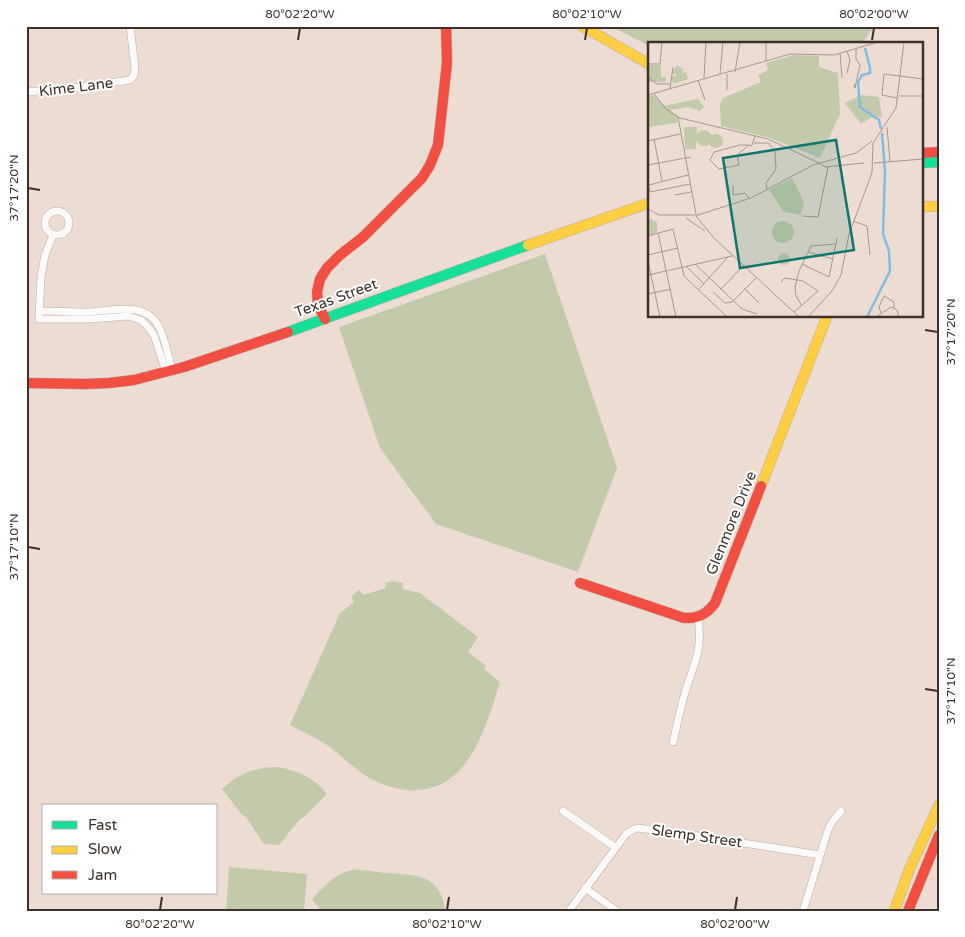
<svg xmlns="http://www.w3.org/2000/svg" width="965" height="937" font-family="'Varela Round',sans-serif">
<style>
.green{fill:#c3caac}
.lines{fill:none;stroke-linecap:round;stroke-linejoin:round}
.street-casing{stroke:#bcaea6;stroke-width:8}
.fast-casing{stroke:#bcaea6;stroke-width:11}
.slow-casing{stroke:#bcaea6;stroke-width:11}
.jam-casing{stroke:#bcaea6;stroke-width:11}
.street{stroke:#fcfaf8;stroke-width:7}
.fast{stroke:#16e098;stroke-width:10}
.slow{stroke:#ffcf43;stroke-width:10}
.jam{stroke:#f24e42;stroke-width:10}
.ticks{fill:none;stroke:#3d312a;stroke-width:2}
.labels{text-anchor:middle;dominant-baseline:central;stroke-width:4;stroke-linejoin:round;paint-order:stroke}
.street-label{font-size:15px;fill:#3d312a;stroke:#fff}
.inset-river{fill:none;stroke:#84bce0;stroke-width:2.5}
.inset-road{fill:none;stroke:#a7988e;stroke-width:1}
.view{fill:#0f766e;fill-opacity:0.15;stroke:#0f766e;stroke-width:2.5}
.inset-edge{fill:none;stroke:#3d312a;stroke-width:2.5}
.neatline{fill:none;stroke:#3d312a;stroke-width:2}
.ticks-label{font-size:12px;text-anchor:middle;fill:#3d312a}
</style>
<rect width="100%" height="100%" fill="#eddcd1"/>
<g class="green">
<polygon points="611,26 874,26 862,44 649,44 649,46"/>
<polygon points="545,254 617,468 578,572 436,524 380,448 339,327"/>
<path d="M391,581L403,583L402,589L420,593L478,637L468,652L486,666L484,669L500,682C487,723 471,788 417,790C400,791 384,786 369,778C360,772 350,765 342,757C337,753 332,748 327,745C316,737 302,732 290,725L340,613L354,602L351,597L359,590L363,595L386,588L385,583Z"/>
<path d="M277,767C297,770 315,778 327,794L304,817L300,819L279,845L264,844L245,816L242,815L222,789C238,774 256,767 277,767Z"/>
<polygon points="229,867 307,874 304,911 226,911"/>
<path d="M353,870C365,869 374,872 385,873C414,875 441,873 445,911H321L312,899C325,886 334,873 353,870Z"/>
</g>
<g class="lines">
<defs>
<g id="street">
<polyline points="26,92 72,88 130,80 134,75 135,68 130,26"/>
<circle cx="57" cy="223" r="12"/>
<polyline points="53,235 45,255 41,277 39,319 91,319 128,316 141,320 149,328 154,335 166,372"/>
<path d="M40,311C55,311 71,312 86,312C109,312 143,300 158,325C165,337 168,356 172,370"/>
<path d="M673,742C677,726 680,709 685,693C694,663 703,651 698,618"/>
<polyline points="563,811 615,847"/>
<polyline points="585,888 617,911"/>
<polyline points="569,911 626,834 632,830 638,828 686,834 820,855"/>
<polyline points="803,911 828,830 832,822 841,811"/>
</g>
<g id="fast">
<polyline points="921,163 939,162"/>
<polyline points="288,332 528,245"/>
</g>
<g id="slow">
<polyline points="582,26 649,64"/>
<polyline points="921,207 939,206"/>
<polyline points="528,245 649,203"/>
<polyline points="761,486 827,316"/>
<polyline points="894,911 910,868 939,805"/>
</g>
<g id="jam">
<polyline points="921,153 939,152"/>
<polyline points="325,319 318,305 317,292 320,279 327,268 340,255 363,237 422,178 430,165 438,145 447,63 446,26"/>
<polyline points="26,383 85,384 109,383 134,380 184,367 288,332"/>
<path d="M580,583L684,618C698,619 707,614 715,603L761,486"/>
<polyline points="908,911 939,835"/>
</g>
</defs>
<use href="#street" class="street-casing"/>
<use href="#fast" class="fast-casing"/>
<use href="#slow" class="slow-casing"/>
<use href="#jam" class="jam-casing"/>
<use href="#street" class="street"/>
<use href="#fast" class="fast"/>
<use href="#slow" class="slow"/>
<use href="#jam" class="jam"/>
</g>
<path class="ticks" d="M298,40L300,28M585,40L587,28M872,40L874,28M28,188L40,190M925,330L938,332M28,547L40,549M925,689L938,691M160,910L162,897M447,910L449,897M735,910L737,897"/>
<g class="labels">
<g class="street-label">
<text transform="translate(76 87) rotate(-7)">Kime Lane</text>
<text transform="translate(336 298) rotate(-20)">Texas Street</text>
<text transform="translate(731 523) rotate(-68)">Glenmore Drive</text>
<text transform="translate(697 836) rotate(8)">Slemp Street</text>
</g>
</g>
<g transform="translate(648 42)">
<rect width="275" height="275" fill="#eddcd1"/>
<path d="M146,13L171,14V25L190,31L192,72L172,116L122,96L73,84L72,62L75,56L113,40L110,33L120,28L118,21ZM0,23H13V35H18V40H0ZM29,23L36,28L34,32L38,30L40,37L25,42L23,35L29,33L23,31ZM5,53L30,75L29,81L0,85V54ZM213,53L231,55L234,75L222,76L213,82L197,61ZM50,57L56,65L52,69L40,65L22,68L16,64ZM36,85H49L48,107L37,108ZM48 96a8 8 0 1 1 16 0a8 8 0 1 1-16 0ZM61 99a7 7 0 1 1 14 0a7 7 0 1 1-14 0ZM144,136L156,160L153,173L136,170L121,148ZM1,176L9,180V191L0,193ZM124 190a11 11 0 1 1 22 0a11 11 0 1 1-22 0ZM130 217a6 6 0 1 1 12 0a6 6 0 1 1-12 0Z" fill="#c3caac"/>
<path class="inset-river" d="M217,6L222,26V31L214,33L210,40L212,65L231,78L233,87M219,275L242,229L241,209L235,192L237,129L234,91"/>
<path class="inset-road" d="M118,0V19M199,9L202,18L199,31M192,11L194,36M0,22H12L14,0M87,30L92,0M72,32L75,0M0,35L9,42H22M56,36L58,0M50,38L57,58M207,42L206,45L207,46L212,23L208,17V7M22,47L25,25M79,48V32M6,52L18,67L32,76L120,97L171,121M0,53L142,12L186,13L230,0M251,54H275M249,56L234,53L236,32L275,37M30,75L48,172M239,85L242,120M6,97L14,139M0,99L32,92M106,101H120L127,109L128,127L118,141L119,147M101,103L89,113L91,123L71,127L62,118L66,110L92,103H101L103,104L104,103L107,94M171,121L177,125L216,121M226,121L275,117M0,123L43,115M0,143L2,150L42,142M1,143L40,133M85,143V153L97,151L101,156M27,153L43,150M0,167L11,173H50L103,156L165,123L208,111L224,99M48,174L66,196L151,275M154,174L170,175L180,125M38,176L57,189M205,179L219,184L222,213M10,191L28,275M0,194L25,187L36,234L79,275M163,204L187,202M160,210L185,217M0,213L30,206M0,219L12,275M47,222L94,267L109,272M154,222L181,235L189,196M38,224L56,242M0,233L84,214M133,240L137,236L155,239L170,249L146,270M51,247L80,215M73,247L95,224M97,247L111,261M65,250L77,261L84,260L108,236M0,252L23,247M154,264L148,254L147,245L151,229L163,204M233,271L231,265L236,254L246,260V266M160,275L184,249L193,233L201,192L224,131L225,101L248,66L256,0M228,275L243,265L249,268L251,275"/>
<path class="view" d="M188,98L206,208L92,226L75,116Z"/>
<rect width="275" height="275" class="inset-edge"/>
</g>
<rect width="965" height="937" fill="none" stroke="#ffffff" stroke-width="55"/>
<rect x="42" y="804" width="175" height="90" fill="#ffffff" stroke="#b1adaa"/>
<rect x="52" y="821" width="25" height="8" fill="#16e098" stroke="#b1adaa"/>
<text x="88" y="830" font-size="15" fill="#3d312a">Fast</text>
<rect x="52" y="846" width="25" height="8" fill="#ffcf43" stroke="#b1adaa"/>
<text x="88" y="854" font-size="15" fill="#3d312a">Slow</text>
<rect x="52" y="871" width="25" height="8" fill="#f24e42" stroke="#b1adaa"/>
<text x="88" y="880" font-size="15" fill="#3d312a">Jam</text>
<rect x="28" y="28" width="910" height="882" class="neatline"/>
<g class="ticks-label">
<text x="300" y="18">80°02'20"W</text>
<text x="587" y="18">80°02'10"W</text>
<text x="874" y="18">80°02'00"W</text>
<text transform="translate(14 188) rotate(-90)" y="4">37°17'20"N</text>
<text transform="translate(951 332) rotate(-90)" y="4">37°17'20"N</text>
<text transform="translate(14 547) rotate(-90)" y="4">37°17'10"N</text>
<text transform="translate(951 691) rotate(-90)" y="4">37°17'10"N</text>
<text x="160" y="928">80°02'20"W</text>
<text x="447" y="928">80°02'10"W</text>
<text x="735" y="928">80°02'00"W</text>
</g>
</svg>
